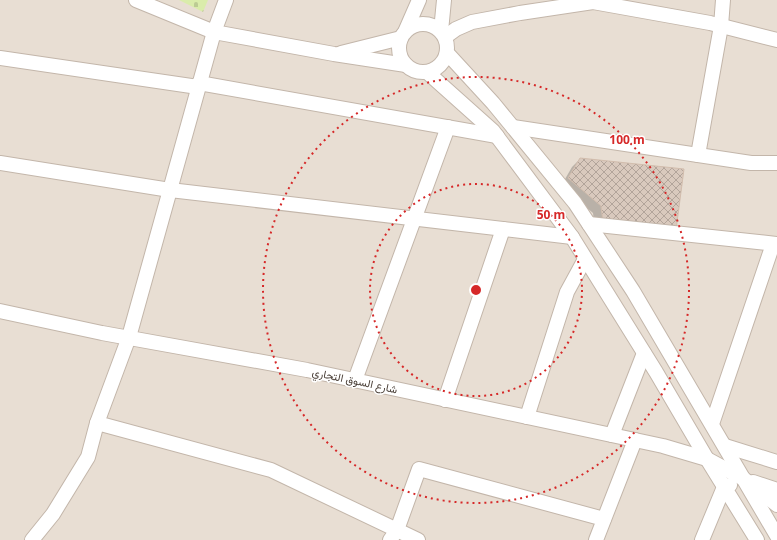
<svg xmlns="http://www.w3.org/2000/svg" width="777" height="540" font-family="'Noto Sans',Vazirmatn,sans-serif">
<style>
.residential{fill:#e8ded3}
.cemetery{fill:url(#cemetery-stones)}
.shadow{fill:#0003}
.building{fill:url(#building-cross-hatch);stroke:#d2bdad}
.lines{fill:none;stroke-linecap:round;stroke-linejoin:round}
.minor-casing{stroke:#c3b6aa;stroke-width:16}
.minor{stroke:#fff;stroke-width:14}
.ring{fill:none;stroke:#d62828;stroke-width:2;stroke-dasharray:2 4}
.labels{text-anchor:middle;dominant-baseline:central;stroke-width:3;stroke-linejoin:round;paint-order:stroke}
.street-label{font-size:11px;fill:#473c34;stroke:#fff}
.centre{fill:#d62828;stroke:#fff;stroke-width:2}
.ring-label{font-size:12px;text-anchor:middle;font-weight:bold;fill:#d62828;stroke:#fff;stroke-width:3;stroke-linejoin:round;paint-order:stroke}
</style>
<defs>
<pattern id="cemetery-stones" width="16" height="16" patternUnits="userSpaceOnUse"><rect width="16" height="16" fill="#daecab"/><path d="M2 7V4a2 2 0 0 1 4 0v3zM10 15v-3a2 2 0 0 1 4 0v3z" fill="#bccb94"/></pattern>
<pattern id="building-cross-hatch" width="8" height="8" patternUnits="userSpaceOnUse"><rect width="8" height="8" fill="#d9c9bd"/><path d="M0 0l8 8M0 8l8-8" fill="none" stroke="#b2a49a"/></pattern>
</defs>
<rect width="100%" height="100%" fill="#f4ede5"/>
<rect class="residential" x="0" y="0" width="777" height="540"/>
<polygon class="cemetery" points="179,0 208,0 203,12"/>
<polygon class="shadow" points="580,159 683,170 595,229 593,213 561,186 572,167"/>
<polygon class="building" points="580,158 684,169 676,230 603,222 601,206 568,178"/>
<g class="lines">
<defs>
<g id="minor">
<polyline points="136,0 214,32 334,54 406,65"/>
<circle cx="423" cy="48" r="24"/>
<polyline points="441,31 444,0"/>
<polyline points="405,32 419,0"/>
<polyline points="445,37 456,29 472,22 520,13 593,2 710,23 777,40"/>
<polyline points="341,53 401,38"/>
<polyline points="447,53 493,103 575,203 633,291 777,536"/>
<polyline points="0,58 198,87"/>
<polyline points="427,72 493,131 572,237 656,372 707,459 757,540"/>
<polyline points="199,83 497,136"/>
<polyline points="513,127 751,163 777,163"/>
<polyline points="698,155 721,26 723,0"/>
<polyline points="0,163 170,190 572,237"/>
<polyline points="589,224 777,244"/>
<polyline points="0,311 102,333 307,370 663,446 707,459 744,479 777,505"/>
<polyline points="355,380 448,127"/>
<polyline points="445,400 503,229"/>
<polyline points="527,417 567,292 585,259"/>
<polyline points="97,423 271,470 418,540"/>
<polyline points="712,424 773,244"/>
<polyline points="612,435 644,353"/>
<polyline points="725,446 777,462"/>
<polyline points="753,482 777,490"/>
<polyline points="32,540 53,514 88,457 97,423 129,337 214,32 226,0"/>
<polyline points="390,540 397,530 419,469 604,519"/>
<polyline points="596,540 635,440"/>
<polyline points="702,540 724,487 730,485"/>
</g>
</defs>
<use href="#minor" class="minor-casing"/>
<use href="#minor" class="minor"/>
</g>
<g class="ring">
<circle cx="476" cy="290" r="106"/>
<circle cx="476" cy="290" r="213"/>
</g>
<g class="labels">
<g class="street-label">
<text transform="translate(355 380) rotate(12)">شارع السوق التجاري</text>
</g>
</g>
<circle cx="476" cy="290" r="6" class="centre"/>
<g class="ring-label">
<text x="627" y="144">100 m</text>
<text x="551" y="219">50 m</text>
</g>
</svg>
